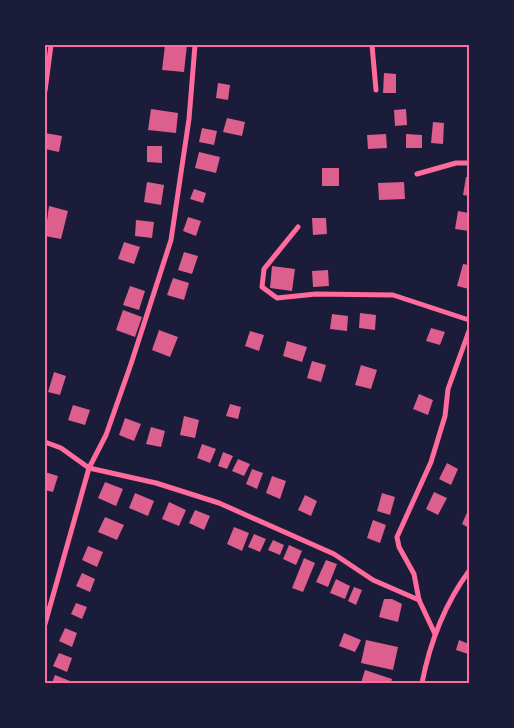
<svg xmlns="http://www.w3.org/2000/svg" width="514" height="728" font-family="Montserrat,sans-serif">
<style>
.building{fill:#dd5f8e}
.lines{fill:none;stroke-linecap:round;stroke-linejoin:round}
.minor{stroke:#ff6b9d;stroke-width:5}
.neatline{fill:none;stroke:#ff6b9d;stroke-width:2}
</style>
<rect width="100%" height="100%" fill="#1b1b3a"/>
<g class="building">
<polygon points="165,45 187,45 184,72 162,70"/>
<polygon points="384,73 396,74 396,93 383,93"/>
<polygon points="218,83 230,85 228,100 216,98"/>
<polygon points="151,109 178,113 176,133 148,130"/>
<polygon points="406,109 407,125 395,126 394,110"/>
<polygon points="227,118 245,122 242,136 223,132"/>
<polygon points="433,122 444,123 443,144 431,143"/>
<polygon points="202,128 217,131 214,145 199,142"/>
<polygon points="45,133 62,136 59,152 45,149"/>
<polygon points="386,134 387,148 368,149 367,135"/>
<polygon points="406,134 422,135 422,148 406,148"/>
<polygon points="147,146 162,146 162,163 147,162"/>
<polygon points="199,152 220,157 216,173 195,168"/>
<rect x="322" y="168" width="17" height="18"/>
<polygon points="466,177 469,177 469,196 463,195"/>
<polygon points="147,182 164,185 161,205 144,202"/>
<polygon points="404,182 405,199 379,200 378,183"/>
<polygon points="194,189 206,193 203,203 190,199"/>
<polygon points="49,206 68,211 61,239 45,236"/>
<polygon points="458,211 469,213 469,231 455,229"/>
<polygon points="188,217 201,221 196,236 183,231"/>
<polygon points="312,218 326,218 327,234 313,235"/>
<polygon points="136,220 154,222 152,238 135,236"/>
<polygon points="124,242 140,247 134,264 118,259"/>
<polygon points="184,252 198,256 192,274 178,270"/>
<polygon points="463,264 469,265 469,289 457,286"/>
<polygon points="272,266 295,269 292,291 270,288"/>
<polygon points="328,270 329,286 313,287 312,271"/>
<polygon points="173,278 189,283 184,300 167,295"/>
<polygon points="130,286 145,291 139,310 123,305"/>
<polygon points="123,310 142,317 135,337 116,330"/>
<polygon points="360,313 376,315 375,330 359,328"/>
<polygon points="332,314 348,316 347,331 330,329"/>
<polygon points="431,328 445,332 440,345 426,341"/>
<polygon points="159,330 178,337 170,357 152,350"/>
<polygon points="250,331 264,335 259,351 245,346"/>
<polygon points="287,341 307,347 302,362 283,356"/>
<polygon points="312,361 326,365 321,382 307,378"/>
<polygon points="361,365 377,370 371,389 355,385"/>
<polygon points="54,372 66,376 60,395 48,392"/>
<polygon points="419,394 433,400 428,415 413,409"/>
<polygon points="230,404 241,407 238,419 226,416"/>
<polygon points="73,405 90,410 85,425 68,420"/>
<polygon points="184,416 199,420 195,438 180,435"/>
<polygon points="125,418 141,424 134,441 119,435"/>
<polygon points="151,427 165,431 161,447 146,444"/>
<polygon points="202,444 216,449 210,463 197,458"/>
<polygon points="223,452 233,456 227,469 218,466"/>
<polygon points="238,459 250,464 244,476 232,471"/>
<polygon points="447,463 458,469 451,485 439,479"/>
<polygon points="252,469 263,473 257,489 246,484"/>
<polygon points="45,472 58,476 53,492 45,490"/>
<polygon points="272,476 286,481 280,499 266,493"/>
<polygon points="105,482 123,489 116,506 98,498"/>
<polygon points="434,492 447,498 438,515 426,509"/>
<polygon points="135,493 154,501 148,516 129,508"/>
<polygon points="382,493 395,497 390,515 377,511"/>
<polygon points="305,495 317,501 311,516 298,510"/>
<polygon points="169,502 186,510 179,526 162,519"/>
<polygon points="469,508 469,528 462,524"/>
<polygon points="195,510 210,516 204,530 189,523"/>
<polygon points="105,517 124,525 117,540 98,532"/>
<polygon points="373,520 386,525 380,543 367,538"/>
<polygon points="234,527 249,533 242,551 227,544"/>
<polygon points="254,534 266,539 260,552 248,547"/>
<polygon points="273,540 284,545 280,555 268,550"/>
<polygon points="289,545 302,551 296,565 283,559"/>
<polygon points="88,546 103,552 97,567 82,560"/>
<polygon points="304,558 315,563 303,592 292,588"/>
<polygon points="326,560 337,564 328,587 316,582"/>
<polygon points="82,573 95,579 90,592 76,586"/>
<polygon points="336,579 350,586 345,599 330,593"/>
<polygon points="354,587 362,590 356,605 348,601"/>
<polygon points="384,599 392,599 402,604 398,622 379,617"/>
<polygon points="76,603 87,607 82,619 71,614"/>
<polygon points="65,628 77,633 72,647 59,641"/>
<polygon points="344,633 361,640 355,652 339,646"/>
<polygon points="366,640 398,647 393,670 361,663"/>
<polygon points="459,640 469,644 468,654 456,650"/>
<polygon points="59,653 72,658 67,672 53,666"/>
<polygon points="365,670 392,679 391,683 361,683"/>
<polygon points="55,675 75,683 52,683"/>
</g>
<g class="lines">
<g class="minor">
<polyline points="372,45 376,90"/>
<polyline points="45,91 51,45"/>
<polyline points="417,174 456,163 469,163"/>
<polyline points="298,227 264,269 262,287 277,298 316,294 393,295 469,320"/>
<polyline points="45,442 61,448 89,468 156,483 219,503 334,554 373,580 419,600"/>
<polyline points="45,624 89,468 106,435 131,364 171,240 189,119 195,45"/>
<polyline points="435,634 419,600 414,574 399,547 397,537 431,462 445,416 448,389 469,331"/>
<path d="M422,683C430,642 444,605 469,571"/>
</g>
</g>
<rect width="514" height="728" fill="none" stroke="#1b1b3a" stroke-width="92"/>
<rect x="46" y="46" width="422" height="636" class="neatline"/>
</svg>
